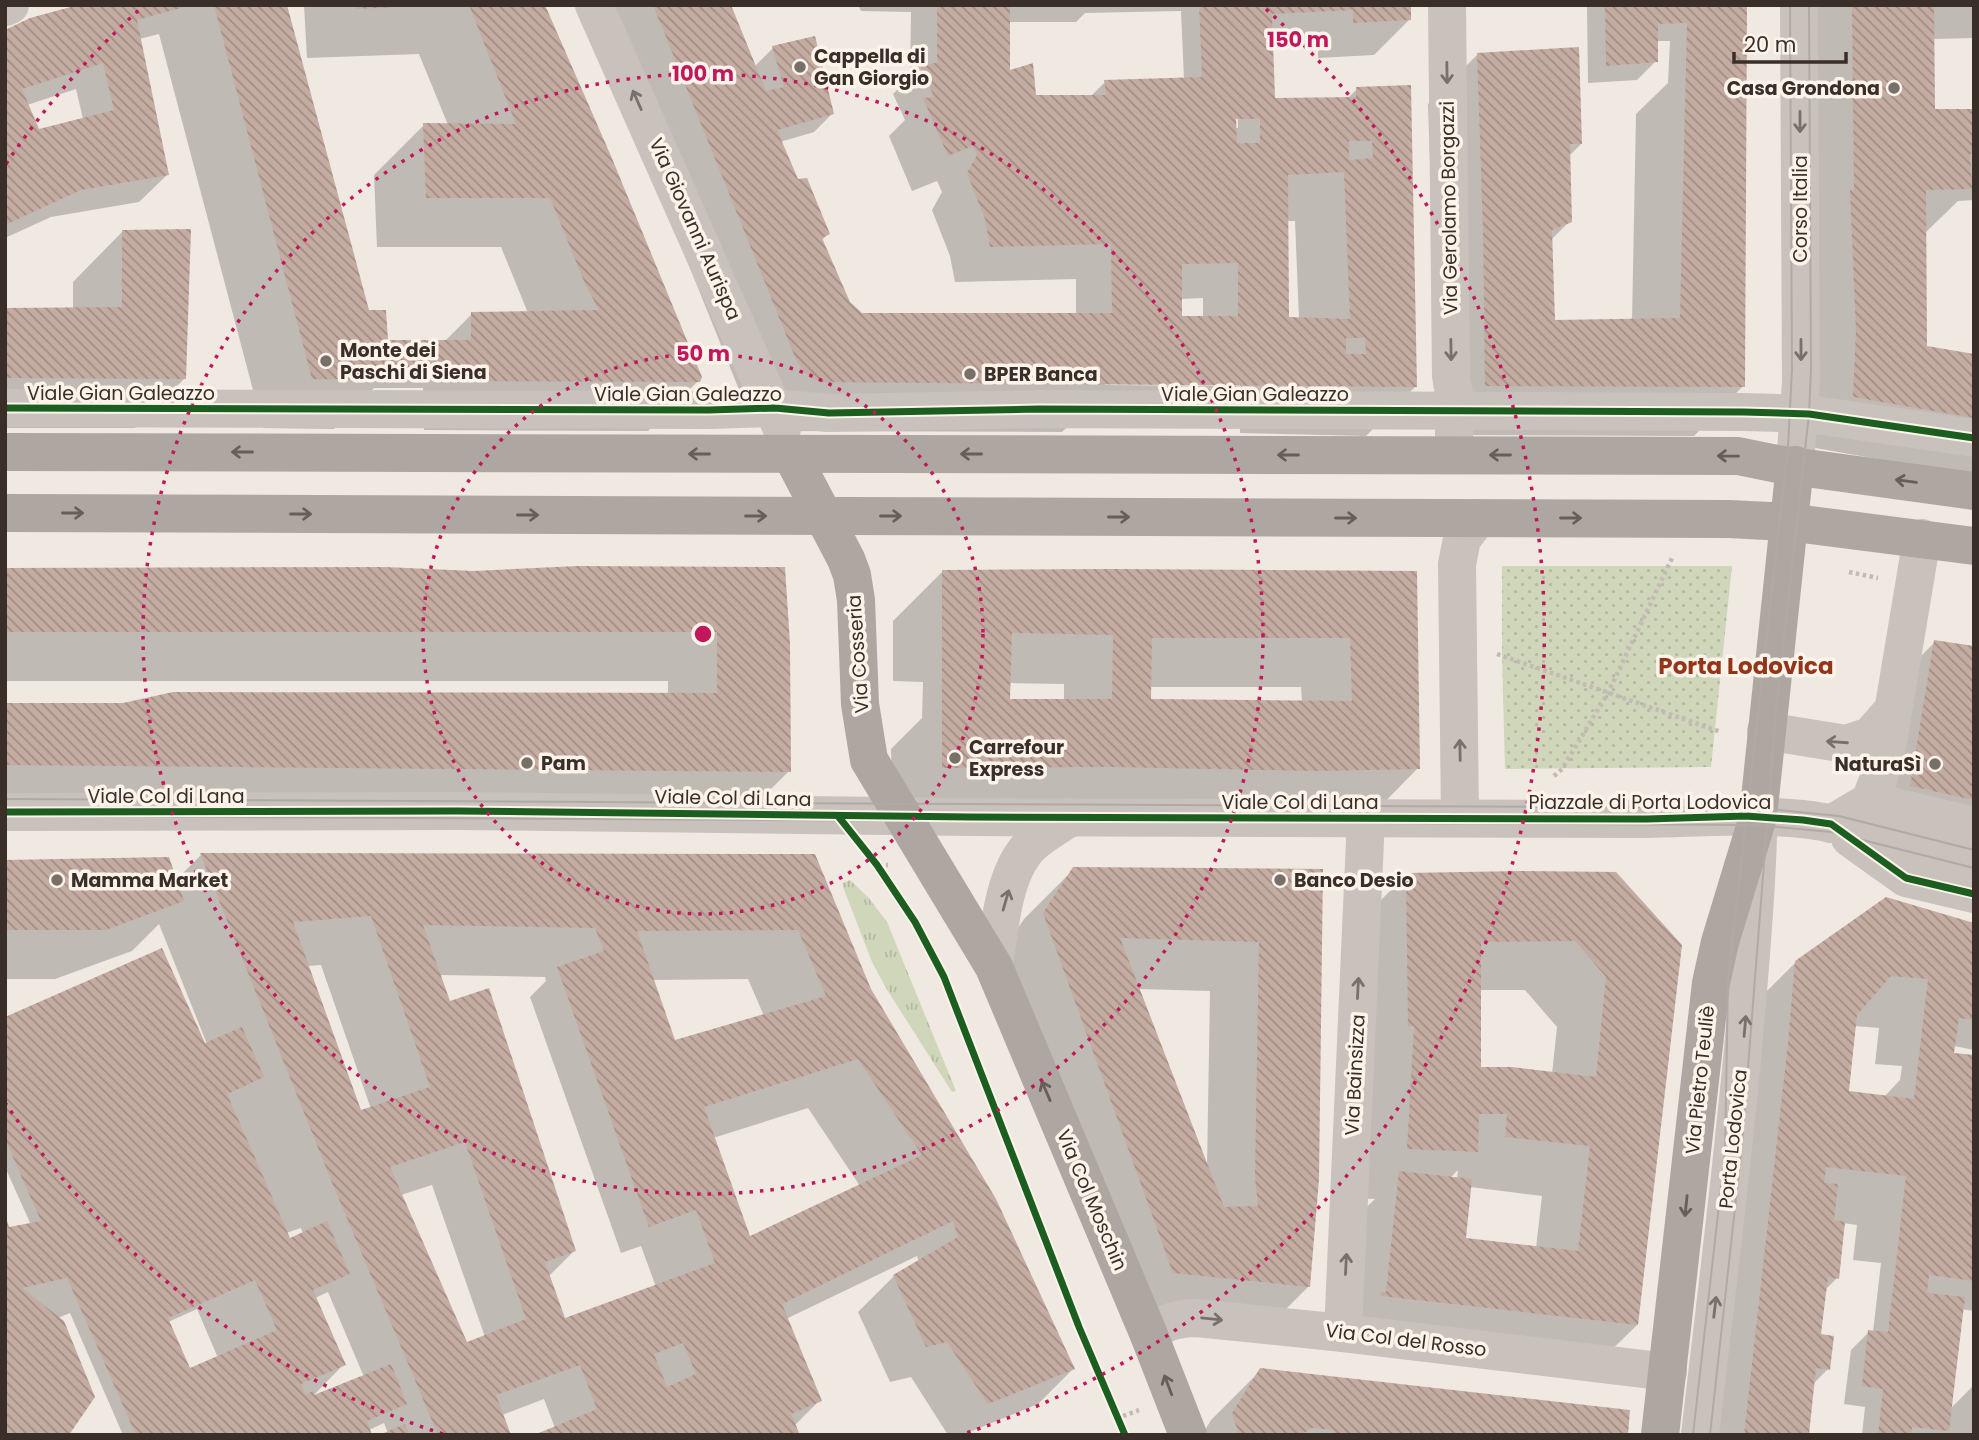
<svg xmlns="http://www.w3.org/2000/svg" width="1979" height="1440" font-family="Poppins,sans-serif">
<style>
.grass{fill:url(#grass-tufts)}
.park{fill:url(#park-dots)}
.shadow{fill:#0003;fill-rule:evenodd}
.building{fill:url(#building-back-hatch);fill-rule:evenodd}
.lines{fill:none;stroke-linecap:round;stroke-linejoin:round}
.path{stroke:#c2bab3;stroke-width:4.5;stroke-dasharray:3.5 3.5;stroke-linecap:butt}
.minor{stroke:#c9c1bb;stroke-width:38}
.major{stroke:#aea6a0;stroke-width:38}
.tram{stroke:#b0aaa5;stroke-width:2}
.cycleway-casing{stroke:#fcf3ea;stroke-width:11}
.cycleway{stroke:#1b5e20;stroke-width:7}
.oneway{stroke:#7a706a}
.oneway2{stroke:#685e58}
.ring{fill:none;stroke:#c2185b;stroke-width:3.5;stroke-dasharray:3.5 7}
.poi-dot{fill:#796f69;stroke:#fcf3ea;stroke-width:2.5}
.labels{text-anchor:middle;dominant-baseline:central;stroke-width:7;stroke-linejoin:round;paint-order:stroke}
.poi-label{font-size:19px;font-weight:bold;fill:#3a2e28;stroke:#fcf3ea;text-anchor:start}
.street-label{font-size:19px;fill:#3a2e28;stroke:#fcf3ea}
.quarter-label{font-size:23px;font-weight:bold;fill:#923518;stroke:#fcf3ea}
.centre{fill:#c2185b;stroke:#fcf3ea;stroke-width:3.5}
.ring-label{font-size:21px;text-anchor:middle;font-weight:bold;fill:#c2185b;stroke:#fcf3ea;stroke-width:7;stroke-linejoin:round;paint-order:stroke}
</style>
<defs>
<pattern id="grass-tufts" width="24" height="20" patternUnits="userSpaceOnUse" patternTransform="scale(1.75)"><rect width="24" height="20" fill="#d0d6ba"/><path d="M3 7l-1-3M5 7V3M7 7l1-3M15 17l-1-3M17 17v-4M19 17l1-3" fill="none" stroke="#b3b8a0"/></pattern>
<pattern id="park-dots" width="8" height="8" patternUnits="userSpaceOnUse" patternTransform="scale(1.75)"><rect width="8" height="8" fill="#d0d6ba"/><path d="M2 2h.1M6 6h.1" fill="none" stroke="#b3b8a0" stroke-width="1.8" stroke-linecap="round"/></pattern>
<pattern id="building-back-hatch" width="6" height="6" patternUnits="userSpaceOnUse" patternTransform="scale(1.75)"><rect width="6" height="6" fill="#c5aca2"/><path d="M-1 5l2 2M0 0l6 6M5-1l2 2" fill="none" stroke="#a18c84"/></pattern>
</defs>
<rect width="100%" height="100%" fill="#efe9e2"/>
<polygon class="grass" points="850,880 868,897 887,922 956,1091 952,1092 886,988 872,962 843,887 843,883"/>
<polygon class="park" points="1502,566 1732,566 1711,767 1505,769 1502,655"/>
<g class="shadow">
<path d="M84,5H285L368,311L386,341L444,342L472,314L528,313L501,247H377L374,175L424,125H448L419,54L307,58L304,5H543L698,381L648,431L424,430L423,388H374L334,429L263,428L159,34L139,39L167,175L139,202L51,217L5,238V31ZM76,89L83,119L38,131L27,105Z"/>
<path d="M584,5H729L754,67L773,48L832,114L814,132L780,142L797,181L828,234L821,241L848,303L861,315H1076V279L955,282L950,256L932,210L942,192L937,181L912,191L889,136L905,120L893,94L910,77L911,12L861,11L858,5H1409V20L1374,55L1318,58V45L1271,47L1273,100L1347,99L1357,89L1409,87L1416,386L1366,436L1240,433V419L1076,418L1062,432L769,431L748,412ZM1181,11L1184,80L1105,82L1090,97H1034L1008,72V22H1076L1085,13ZM1237,58L1238,128H1235ZM1288,221H1295L1299,319H1287ZM1203,298V317H1180V299ZM1105,381L1240,382V386L1105,385Z"/>
<polygon points="1587,5 1745,5 1743,386 1694,436 1436,435 1434,281 1428,104 1477,55 1581,144 1569,156 1570,221 1550,241 1553,321 1632,321 1636,114 1668,83 1670,41 1656,41 1656,61 1637,80 1588,83"/>
<polygon points="1803,5 1974,5 1974,38 1933,39 1934,111 1974,110 1974,200 1958,201 1924,234 1925,348 1974,355 1974,476 1804,446"/>
<polygon points="122,232 185,378 135,428 5,428 5,309 73,308 73,282"/>
<polygon points="783,569 789,771 739,821 5,815 5,704 124,705 668,695 668,681 5,681 5,570 473,573"/>
<path d="M942,572L1415,573L1418,768L1369,818L893,817L891,749L922,718L923,682L893,681V621ZM1009,683L1064,684V700H1009ZM1149,687H1301L1302,702L1149,701Z"/>
<polygon points="1935,642 1974,648 1974,810 1876,822 1899,678"/>
<path d="M201,855L814,856L870,990L1073,1369L1038,1404L962,1435H948L911,1377L890,1382L858,1312L894,1276L919,1262L917,1256L786,1319L820,1400L794,1426L555,1428L544,1399L502,1415L510,1435H383L388,1433L384,1423L369,1430L371,1435H123L70,1313L58,1318L5,1435L8,1229L31,1225L5,1167V1019L204,1047L207,1044L159,924L132,951L55,979H5V862L175,881ZM321,965L371,1109L360,1112L307,966ZM439,975L545,977L546,981L530,997L621,1253L641,1246L656,1287L564,1320L548,1277L574,1251L449,1003ZM748,979L764,1016L674,1042L652,980ZM808,1108L860,1186L749,1238L713,1138ZM432,1185L485,1337L466,1344L401,1195ZM301,1228L303,1234L290,1241L286,1233ZM328,1292L364,1377L310,1399L344,1364L315,1298ZM197,1309L218,1358L189,1370L168,1322Z"/>
<path d="M1074,869L1321,871L1309,1286L1259,1336L1123,1322L994,964L1024,919ZM1138,989L1210,991L1207,1168Z"/>
<path d="M1407,874H1615L1637,1325L1587,1374L1332,1345L1350,1223L1375,1199L1358,1198L1357,924ZM1480,990H1525L1557,1027L1552,1074L1480,1069ZM1458,1170L1457,1179H1449ZM1470,1187L1542,1196L1536,1248L1464,1240Z"/>
<path d="M1974,925V1050L1954,1046L1953,1055L1974,1057V1311L1961,1309L1950,1409L1974,1385V1435H1862L1865,1407L1844,1404L1851,1350L1869,1332H1873L1881,1263L1853,1260L1857,1225L1843,1223L1837,1278L1824,1291L1819,1336L1828,1369L1813,1384L1807,1435H1700L1746,1012L1796,962ZM1854,1026L1879,1028L1875,1064L1902,1066L1900,1080L1884,1097L1847,1093Z"/>
<polygon points="1261,1370 1626,1435 1202,1435 1211,1420"/>
</g>
<g class="building">
<path d="M78,5H191L137,20L169,175L81,190L5,225V30L30,18ZM103,63L114,110L39,129L22,89Z"/>
<polygon points="214,5 287,5 369,310 386,310 388,340 471,340 471,312 599,310 586,286 550,198 426,198 423,123 516,124 469,5 545,5 611,156 702,377 700,382 473,381 472,370 385,370 385,380 312,379"/>
<polygon points="356,5 396,5 396,7 356,9"/>
<path d="M653,5H731L766,91L784,87L772,46L815,36L834,114L777,130L798,179L807,178L830,234L822,238L850,302L862,313H1112L1111,244L990,247L985,219L967,173L977,155L973,146L948,156L923,98L934,97L920,65L937,63V5H1010V70L1033,63L1036,95H1106L1104,80L1202,77L1199,5H1411V20L1353,23V10L1272,14L1275,98L1356,97V87L1411,85L1417,387L819,382L804,372L797,362ZM1236,119H1260V143H1237ZM1349,141H1372L1373,158L1349,160ZM1344,172L1350,319L1289,317L1288,175ZM1238,263V316H1182V264ZM1346,338H1365L1366,354H1346Z"/>
<polygon points="1605,5 1747,5 1745,387 1485,386 1483,230 1477,53 1579,47 1582,144 1570,144 1572,222 1552,230 1555,320 1680,318 1687,23 1658,24 1658,62 1606,66"/>
<polygon points="1852,5 1934,5 1935,109 1974,109 1974,154 1970,154 1972,189 1926,190 1927,346 1974,354 1974,418 1853,397 1856,331 1850,190 1854,190"/>
<polygon points="191,229 186,379 5,378 5,308 122,307 122,230"/>
<polygon points="578,566 785,567 790,644 791,772 5,765 5,703 123,703 173,692 717,693 717,632 5,632 5,568 385,567 473,571"/>
<path d="M1114,569L1417,571L1420,769L1315,771L1112,767L942,768V570ZM1012,633L1113,635L1112,699H1010ZM1152,638H1350L1352,701L1151,699Z"/>
<polygon points="1934,640 1974,646 1974,800 1910,786"/>
<path d="M200,853L815,854L871,989L996,1199L1075,1369L988,1404L947,1342L926,1347L893,1275L958,1237L953,1221L782,1304L822,1401L791,1414L800,1435H534L597,1409L580,1365L496,1395L511,1435H438L333,1185ZM371,916L430,1087L361,1110L293,922ZM423,925L595,928L604,951L557,967L649,1227L696,1210L715,1263L565,1318L545,1262L576,1251L489,988L450,1001ZM798,930L826,996L675,1040L637,931ZM858,1059L922,1155L750,1236L704,1107ZM465,1142L526,1319L467,1342L390,1167ZM683,1343L696,1374L667,1387L654,1354Z"/>
<polygon points="169,857 184,901 106,930 5,930 5,860"/>
<path d="M1073,867L1323,869L1319,1179L1310,1287L1173,1273L1043,913ZM1120,938L1259,942L1255,1177L1258,1206L1224,1207Z"/>
<path d="M1522,871L1616,872L1682,945L1638,1325L1381,1296V1292H1386L1399,1171L1472,1179L1466,1238L1578,1251L1590,1146L1505,1137L1507,1114H1479L1478,1152L1407,1149L1414,1026L1408,1027L1406,873ZM1575,941L1606,977L1596,1077L1512,1067H1481V942Z"/>
<path d="M1886,897L1974,923V1020L1959,1018L1954,1053L1974,1055V1281L1929,1275L1927,1293L1965,1297L1949,1431L1912,1427L1911,1435H1878L1883,1389L1862,1386L1868,1330L1888,1332L1906,1176L1826,1167L1824,1183L1838,1184L1834,1220L1845,1222L1839,1279L1828,1277L1821,1334L1834,1336L1830,1370L1816,1368L1809,1435H1744L1788,1043L1795,961ZM1891,976L1928,979L1914,1099L1849,1091L1857,1015Z"/>
<path d="M162,948L205,1043L242,1027L264,1077L227,1094L290,1238L327,1221L350,1274L313,1290L346,1365L301,1384L305,1395L313,1391L314,1395L391,1364L407,1404L367,1421L372,1435H136L67,1278L22,1288L64,1321L95,1397L69,1435H5V1214L9,1227L41,1221L5,1139V1017ZM255,1280L277,1330L190,1368L168,1318Z"/>
<polygon points="1260,1368 1630,1410 1628,1435 1334,1435 1334,1430 1312,1428 1301,1435 1239,1435 1232,1413"/>
<polygon points="405,1424 410,1435 379,1435"/>
</g>
<g class="lines">
<g class="path">
<polyline points="1849,572 1878,578"/>
<polyline points="1497,654 1721,732"/>
<polyline points="1554,776 1562,769 1608,693 1673,556"/>
<polyline points="872,865 888,865"/>
<polyline points="1123,1416 1139,1410"/>
</g>
<g class="minor">
<polyline points="594,5 782,429"/>
<polyline points="1447,5 1451,376 1454,394 1454,437"/>
<polyline points="5,7 10,5"/>
<polyline points="5,408 709,410 775,408 829,413 1039,409 1744,412 1809,414 1974,438"/>
<polyline points="1795,465 1801,382 1799,5"/>
<polyline points="1766,731 1846,744 1870,736 1892,711"/>
<polyline points="1870,801 1974,826"/>
<path d="M5,812L457,811L970,817L1647,819C1699,818 1751,814 1802,819C1857,825 1920,847 1974,860"/>
<polyline points="1460,818 1457,564 1462,539 1478,518"/>
<polyline points="1831,824 1870,801 1878,780 1888,742 1922,538"/>
<polyline points="1850,838 1906,878 1974,894"/>
<path d="M994,967C999,931 1003,873 1030,846C1041,835 1058,826 1071,817"/>
<polyline points="1343,1333 1366,818"/>
<path d="M1149,1335C1164,1322 1177,1318 1197,1318L1343,1333L1668,1372"/>
<path d="M1700,1435C1715,1306 1731,1178 1743,1049C1749,978 1756,908 1758,836"/>
</g>
<g class="major">
<polyline points="5,452 1738,456 1777,464 1974,491"/>
<polyline points="791,454 846,559 852,575 856,600 860,704 869,760 994,967 1149,1335 1188,1435"/>
<polyline points="5,513 1729,519 1787,522 1974,546"/>
<polyline points="1660,1435 1711,983 1720,942 1758,817 1795,465"/>
</g>
<g class="tram">
<polyline points="5,799 1759,808 1839,816 1974,850"/>
<polyline points="5,816 1756,825 1831,832 1974,868"/>
<polyline points="1693,1435 1725,1152 1728,980 1788,447 1792,369 1790,5"/>
<polyline points="1710,1435 1742,1144 1776,710 1809,414 1811,370 1809,5"/>
</g>
<defs>
<g id="cycleway">
<polyline points="5,408 709,410 775,408 829,413 1039,409 1744,412 1809,414 1974,438"/>
<polyline points="5,812 457,811 970,817 1647,819 1746,816 1803,820 1831,824 1906,878 1974,894"/>
<polyline points="838,816 877,865 915,922 944,977 1079,1327 1125,1435"/>
</g>
</defs>
<use href="#cycleway" class="cycleway-casing"/>
<use href="#cycleway" class="cycleway"/>
</g>
<defs><path id="oneway-shaft" d="M-6 0H5M1.5-3L5.5 0L1.5 3" fill="none" stroke-width="1.6" stroke-linecap="round" stroke-linejoin="round" transform="scale(1.75)"/></defs>
<g class="oneway">
<use href="#oneway-shaft" transform="translate(1447 73) rotate(89)"/>
<use href="#oneway-shaft" transform="translate(637 100) rotate(-114)"/>
<use href="#oneway-shaft" transform="translate(1800 122) rotate(90)"/>
<use href="#oneway-shaft" transform="translate(1451 350) rotate(89)"/>
<use href="#oneway-shaft" transform="translate(1801 350) rotate(90)"/>
<use href="#oneway-shaft" transform="translate(1837 742) rotate(-176)"/>
<use href="#oneway-shaft" transform="translate(1460 750) rotate(-91)"/>
<use href="#oneway-shaft" transform="translate(1006 900) rotate(-74)"/>
<use href="#oneway-shaft" transform="translate(1358 988) rotate(-87)"/>
<use href="#oneway-shaft" transform="translate(1745 1026) rotate(-85)"/>
<use href="#oneway-shaft" transform="translate(1346 1264) rotate(-87)"/>
<use href="#oneway-shaft" transform="translate(1715 1307) rotate(-83)"/>
<use href="#oneway-shaft" transform="translate(1212 1319) rotate(6)"/>
</g>
<g class="oneway2">
<use href="#oneway-shaft" transform="translate(242 452) rotate(-180)"/>
<use href="#oneway-shaft" transform="translate(699 454) rotate(-180)"/>
<use href="#oneway-shaft" transform="translate(971 454) rotate(-180)"/>
<use href="#oneway-shaft" transform="translate(1288 455) rotate(-180)"/>
<use href="#oneway-shaft" transform="translate(1500 455) rotate(-180)"/>
<use href="#oneway-shaft" transform="translate(1728 456) rotate(-179)"/>
<use href="#oneway-shaft" transform="translate(1906 481) rotate(-172)"/>
<use href="#oneway-shaft" transform="translate(73 513)"/>
<use href="#oneway-shaft" transform="translate(301 514)"/>
<use href="#oneway-shaft" transform="translate(528 515)"/>
<use href="#oneway-shaft" transform="translate(756 516)"/>
<use href="#oneway-shaft" transform="translate(891 516)"/>
<use href="#oneway-shaft" transform="translate(1119 517)"/>
<use href="#oneway-shaft" transform="translate(1346 518)"/>
<use href="#oneway-shaft" transform="translate(1571 518)"/>
<use href="#oneway-shaft" transform="translate(1046 1091) rotate(-113)"/>
<use href="#oneway-shaft" transform="translate(1686 1206) rotate(96)"/>
<use href="#oneway-shaft" transform="translate(1168 1385) rotate(-111)"/>
</g>
<g class="ring">
<circle cx="703" cy="634" r="280"/>
<circle cx="703" cy="634" r="560"/>
<path d="M443 1434A841 841 0 0 1 6 1104M6 164A841 841 0 0 1 140 9M1266 9A841 841 0 0 1 963 1434"/>
</g>
<g class="poi-dot">
<circle cx="800" cy="67" r="7"/>
<circle cx="1894" cy="88" r="7"/>
<circle cx="326" cy="361" r="7"/>
<circle cx="970" cy="374" r="7"/>
<circle cx="955" cy="758" r="7"/>
<circle cx="527" cy="763" r="7"/>
<circle cx="1935" cy="764" r="7"/>
<circle cx="57" cy="880" r="7"/>
<circle cx="1280" cy="880" r="7"/>
</g>
<g class="labels">
<g class="poi-label">
<text x="814" y="56">Cappella di<tspan x="814" dy="22">Gan Giorgio</tspan></text>
<text x="1880" y="88" text-anchor="end">Casa Grondona</text>
<text x="340" y="350">Monte dei<tspan x="340" dy="22">Paschi di Siena</tspan></text>
<text x="984" y="374">BPER Banca</text>
<text x="969" y="747">Carrefour<tspan x="969" dy="22">Express</tspan></text>
<text x="541" y="763">Pam</text>
<text x="1921" y="764" text-anchor="end">NaturaSì</text>
<text x="71" y="880">Mamma Market</text>
<text x="1294" y="880">Banco Desio</text>
</g>
<g class="street-label">
<text transform="translate(1449 208) rotate(-91)">Via Gerolamo Borgazzi</text>
<text transform="translate(1800 209) rotate(-90)">Corso Italia</text>
<text transform="translate(695 229) rotate(66)">Via Giovanni Aurispa</text>
<text x="121" y="393">Viale Gian Galeazzo</text>
<text x="688" y="394">Viale Gian Galeazzo</text>
<text x="1255" y="394">Viale Gian Galeazzo</text>
<text transform="translate(858 654) rotate(-94)">Via Cosseria</text>
<text x="166" y="796">Viale Col di Lana</text>
<text transform="translate(733 798) rotate(1)">Viale Col di Lana</text>
<text x="1300" y="802">Viale Col di Lana</text>
<text x="1650" y="802">Piazzale di Porta Lodovica</text>
<text transform="translate(1355 1075) rotate(-87)">Via Bainsizza</text>
<text transform="translate(1700 1080) rotate(-84)">Via Pietro Teuliè</text>
<text transform="translate(1733 1139) rotate(-84)">Porta Lodovica</text>
<text transform="translate(1092 1200) rotate(67)">Via Col Moschin</text>
<text transform="translate(1406 1340) rotate(7)">Via Col del Rosso</text>
</g>
<g class="quarter-label">
<text x="1746" y="666">Porta Lodovica</text>
</g>
</g>
<circle cx="703" cy="634" r="10" class="centre"/>
<g class="ring-label">
<text x="1298" y="47">150 m</text>
<text x="703" y="81">100 m</text>
<text x="703" y="361">50 m</text>
</g>
<rect width="1979" height="1440" fill="none" stroke="#3a2e28" stroke-width="14"/>
<path d="M1734 52v10h112v-10" fill="none" stroke="#3a2e28" stroke-width="3.5"/>
<text x="1744" y="52" font-size="21" fill="#3a2e28" stroke="#fcf3ea" stroke-width="5" paint-order="stroke">20 m</text>
</svg>
